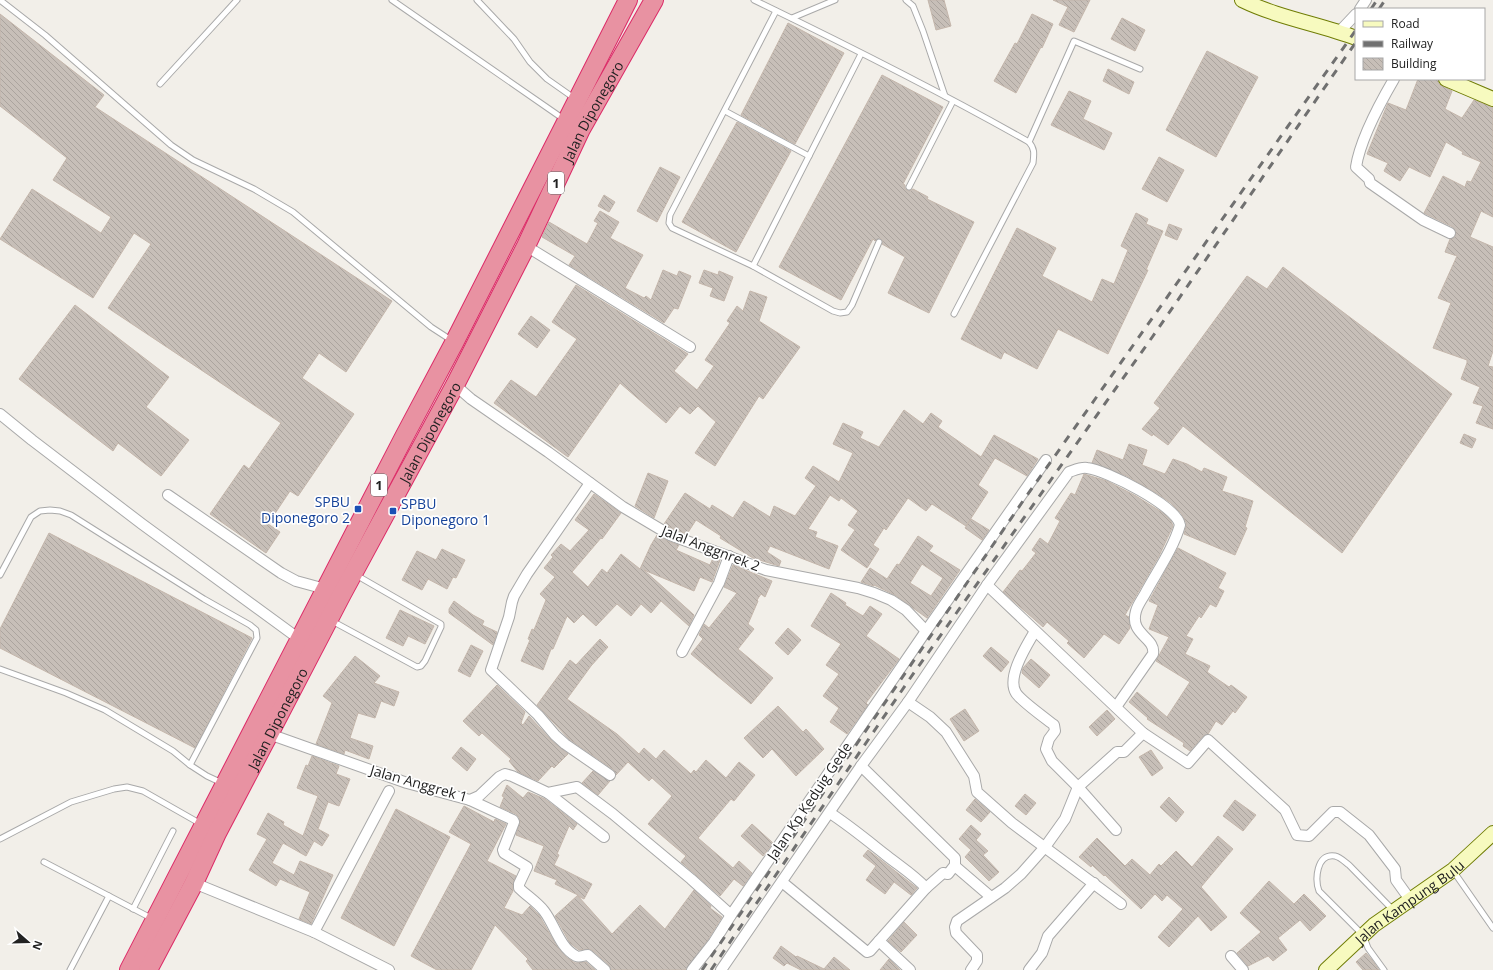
<svg xmlns="http://www.w3.org/2000/svg" width="1493" height="970" font-family="'Open Sans',sans-serif">
<style>
.building{fill:url(#building-back-hatch);stroke:#c4b6ab;fill-rule:evenodd}
.lines{fill:none;stroke-linecap:round;stroke-linejoin:round}
.lane-casing{stroke:#a9a9a9;stroke-width:7}
.street-casing{stroke:#a9a9a9;stroke-width:12}
.secondary-casing{stroke:#707d05;stroke-width:16}
.highway-casing{stroke:#dc2a67;stroke-width:20}
.lane{stroke:#fff;stroke-width:5}
.street{stroke:#fff;stroke-width:10}
.secondary{stroke:#f7fabf;stroke-width:14}
.highway{stroke:#e892a2;stroke-width:18}
.rail{stroke:#707070;stroke-width:3;stroke-dasharray:8 8;stroke-linecap:butt}
.transit-dot{fill:#1a4fb4;stroke:#fff;stroke-width:1.5}
.labels{text-anchor:middle;dominant-baseline:central;stroke-width:3.5;stroke-linejoin:round;paint-order:stroke}
.shield{fill:#fff;stroke:#646464;stroke-width:1}
.shield-label{font-size:13px;font-weight:bold;fill:#222}
.street-label{font-size:14px;fill:#222;stroke:#fff}
.transit-label{font-size:14px;fill:#164399;stroke:#fff;text-anchor:end}
</style>
<defs>
<pattern id="building-back-hatch" width="6" height="6" patternUnits="userSpaceOnUse"><rect width="6" height="6" fill="#c7bfb8"/><path d="M-1 5l2 2M0 0l6 6M5-1l2 2" fill="none" stroke="#aba49e"/></pattern>
</defs>
<rect width="100%" height="100%" fill="#f2efe9"/>
<g class="building">
<polygon points="928,0 944,0 951,26 936,30"/>
<polygon points="1053,0 1090,0 1074,32 1059,25 1068,7"/>
<polygon points="0,14 104,95 95,107 392,301 346,372 319,353 302,378 354,414 298,496 290,491 268,524 280,532 266,553 210,514 244,465 249,469 281,423 108,308 151,244 134,233 93,298 0,239 32,189 101,233 111,217 53,180 67,158 0,106"/>
<polygon points="1032,14 1053,24 1042,48 1041,47 1016,93 994,81 1015,43 1017,44"/>
<polygon points="1122,18 1145,30 1135,51 1111,39"/>
<polygon points="788,23 844,53 795,144 741,115"/>
<polygon points="1207,51 1258,77 1216,157 1166,130"/>
<polygon points="1108,69 1134,82 1129,94 1103,81"/>
<polygon points="882,75 943,107 903,184 905,185 905,189 909,191 913,189 928,197 927,199 974,222 929,313 888,293 905,257 882,244 883,241 880,238 877,239 875,241 873,239 841,300 779,267"/>
<polygon points="1418,79 1438,79 1439,84 1452,91 1445,109 1462,118 1474,100 1493,107 1493,217 1481,211 1470,237 1493,247 1493,351 1488,366 1493,367 1493,429 1476,423 1483,406 1473,403 1480,387 1461,379 1467,363 1467,360 1433,348 1451,303 1438,298 1457,256 1445,252 1450,239 1454,238 1456,233 1453,227 1424,213 1443,176 1465,187 1467,181 1471,182 1481,162 1462,154 1463,152 1446,142 1430,177 1409,167 1400,181 1384,171 1388,163 1367,154 1388,103 1406,110"/>
<polygon points="1069,91 1091,101 1083,119 1112,133 1104,150 1051,125"/>
<polygon points="737,122 791,151 736,252 682,222"/>
<polygon points="1159,157 1184,170 1167,202 1142,189"/>
<polygon points="660,167 680,177 657,222 637,211"/>
<polygon points="604,195 615,202 609,212 598,206"/>
<polygon points="600,211 619,222 610,238 643,255 625,288 644,298 646,296 651,300 663,270 677,276 679,271 691,276 678,309 674,308 664,323 569,265 575,256 542,237 549,222 587,244 598,223 594,221"/>
<polygon points="1136,213 1148,219 1146,224 1163,231 1146,270 1148,270 1108,354 1058,329 1037,369 1004,352 1001,359 961,339 1017,228 1056,248 1042,276 1092,302 1102,279 1114,284 1128,250 1121,246"/>
<polygon points="1169,224 1182,229 1177,240 1165,235"/>
<polygon points="1283,267 1452,394 1342,553 1183,426 1168,445 1153,434 1152,436 1142,429 1160,408 1154,403 1247,276 1267,289"/>
<polygon points="704,270 718,275 719,271 733,277 724,301 710,296 713,288 699,283"/>
<polygon points="576,285 688,354 674,371 697,390 714,366 705,360 730,323 727,321 737,306 743,311 750,291 767,297 759,321 800,347 763,399 759,396 715,466 695,453 716,422 698,406 690,414 680,406 666,423 620,383 568,457 494,403 511,380 536,397 577,339 552,322"/>
<polygon points="75,305 169,377 146,407 189,440 161,476 118,443 113,451 19,379"/>
<polygon points="531,316 550,330 537,348 518,334"/>
<polygon points="904,410 923,424 931,413 942,421 938,427 981,457 994,435 1038,459 1027,476 995,458 978,485 988,492 966,526 932,504 926,511 908,498 886,530 884,528 873,545 879,549 867,568 841,550 855,530 848,525 858,511 841,498 839,501 830,495 808,529 817,532 815,537 838,546 829,569 770,546 767,552 781,561 779,566 753,558 720,538 721,536 696,520 687,534 673,529 664,524 685,493 710,509 712,505 733,518 744,501 770,517 774,506 795,516 816,486 805,478 813,466 839,482 853,453 833,444 843,423 863,432 860,438 879,447"/>
<polygon points="1464,434 1476,439 1472,448 1460,443"/>
<polygon points="1129,444 1147,450 1142,465 1165,474 1173,459 1187,464 1202,472 1204,468 1227,477 1222,491 1253,501 1245,527 1247,528 1235,555 1184,534 1186,527 1186,522 1181,513 1171,503 1158,494 1127,476 1092,463 1097,450 1123,460"/>
<polygon points="648,473 668,481 654,518 635,506"/>
<polygon points="1084,474 1107,481 1136,496 1163,513 1171,521 1173,526 1159,556 1125,615 1129,617 1130,628 1119,644 1104,634 1084,658 1067,643 1069,641 1047,622 1043,627 1003,592 1020,570 1022,571 1036,553 1032,550 1040,538 1048,544 1060,521 1055,518 1071,493 1075,495"/>
<polygon points="594,494 621,513 602,539 601,538 572,572 588,587 602,569 607,573 621,554 640,569 651,545 657,535 668,541 679,545 676,550 710,565 713,558 720,560 712,582 700,577 694,591 644,570 694,615 689,626 661,601 651,613 641,604 631,616 617,604 596,626 583,614 574,623 567,616 553,649 551,649 543,670 521,661 530,640 528,639 532,629 534,630 546,600 540,594 555,577 544,568 553,557 551,555 561,544 570,551 589,530 575,520"/>
<polygon points="971,519 989,530 982,540 965,528"/>
<polygon points="49,533 252,638 195,748 0,648 0,629"/>
<path d="M918,536L933,546L929,551L960,570L927,618L895,595L874,585V586L861,582L870,568L887,579L897,564L899,565ZM922,564L943,578L931,596L910,583Z"/>
<polygon points="1178,548 1226,573 1218,588 1224,591 1216,607 1210,604 1201,618 1199,616 1186,636 1193,639 1185,654 1210,666 1207,672 1229,687 1231,685 1247,697 1235,713 1233,711 1222,725 1216,721 1208,734 1203,736 1190,751 1183,746 1184,743 1147,719 1148,718 1129,702 1137,692 1167,717 1190,682 1156,661 1169,637 1149,629 1158,605 1149,601"/>
<polygon points="442,549 465,560 456,578 453,577 447,589 428,579 422,590 402,580 417,551 436,560"/>
<polygon points="733,565 772,581 765,597 761,594 757,600 758,601 748,624 754,629 738,649 773,678 751,704 691,654 703,639 699,635 704,624 709,628 737,593 724,587"/>
<polygon points="831,593 846,603 845,605 863,616 870,606 882,614 866,636 899,659 866,703 868,705 847,734 830,722 839,708 823,696 839,674 826,665 841,644 811,626"/>
<polygon points="454,601 473,615 484,621 482,625 497,632 493,645 449,613 449,609"/>
<polygon points="400,610 434,626 425,644 408,636 403,646 386,638"/>
<polygon points="788,628 801,640 788,655 775,643"/>
<polygon points="600,639 608,647 591,666 567,699 617,734 639,754 644,748 656,759 664,750 691,774 694,770 696,772 706,760 726,778 739,762 755,775 734,801 731,799 698,838 733,868 739,861 752,873 743,886 734,879 720,896 681,862 686,856 648,824 672,796 652,778 649,781 628,762 616,775 614,770 569,739 537,705 570,660 576,665"/>
<polygon points="471,645 483,651 470,677 458,671"/>
<polygon points="991,647 1009,662 1001,672 983,656"/>
<polygon points="355,656 380,676 374,683 399,692 394,706 381,701 375,718 358,713 350,738 373,746 369,759 345,750 344,754 316,744 332,703 323,696"/>
<polygon points="1031,659 1050,675 1039,688 1022,673 1023,668"/>
<polygon points="497,685 525,712 521,723 523,725 529,716 551,740 568,754 554,768 552,766 538,781 518,772 509,761 511,759 482,733 479,736 463,721"/>
<polygon points="778,706 803,732 806,729 824,749 796,776 772,749 763,758 744,738"/>
<polygon points="965,709 979,731 964,741 950,719"/>
<polygon points="1107,710 1115,719 1097,736 1089,727"/>
<polygon points="461,747 476,759 467,771 452,758"/>
<polygon points="1151,750 1163,768 1152,776 1139,757"/>
<polygon points="312,756 339,766 336,774 350,779 339,806 328,802 318,829 329,835 322,846 314,841 306,856 283,843 272,863 294,875 300,861 333,875 311,924 299,919 310,892 280,879 276,886 249,870 267,839 257,834 268,813 284,822 283,825 303,836 318,796 297,788 306,765 308,766"/>
<polygon points="593,771 610,781 598,795 582,783"/>
<polygon points="507,785 523,798 528,792 545,799 577,824 573,830 569,826 557,854 559,855 554,865 592,884 584,899 578,896 612,934 640,905 665,929 694,890 711,906 710,908 722,917 707,941 685,970 611,970 609,965 592,950 588,949 579,950 570,943 555,916 578,895 555,884 557,880 534,871 544,846 516,835 520,822 519,817 516,814 500,807 504,797 502,796"/>
<polygon points="1025,794 1036,803 1026,815 1015,806"/>
<polygon points="1169,797 1184,812 1176,822 1160,807"/>
<polygon points="975,799 990,812 981,822 966,810"/>
<polygon points="1235,800 1256,815 1243,831 1223,816"/>
<polygon points="464,806 494,822 495,819 506,824 487,861 516,876 513,884 513,891 504,908 522,915 530,906 539,915 556,945 566,957 575,963 586,962 595,970 533,970 526,961 528,959 495,925 471,970 437,970 411,956 471,844 449,832"/>
<polygon points="396,809 450,837 394,946 341,918"/>
<polygon points="752,824 773,843 763,856 741,836"/>
<polygon points="971,825 981,834 976,840 988,851 983,855 999,872 989,881 965,857 971,850 959,839"/>
<polygon points="1218,836 1233,849 1201,887 1227,917 1211,931 1198,916 1169,947 1158,937 1183,909 1167,895 1162,901 1155,894 1141,909 1105,875 1104,876 1092,865 1091,867 1079,857 1097,838 1125,866 1132,859 1150,875 1159,864 1161,866 1176,851 1192,867"/>
<polygon points="868,850 917,888 911,895 894,882 885,894 866,880 876,866 863,856"/>
<polygon points="1269,881 1294,904 1304,894 1326,916 1310,931 1300,920 1278,938 1287,950 1273,961 1268,956 1248,966 1237,953 1261,932 1240,913"/>
<polygon points="904,922 917,935 901,952 888,941"/>
<polygon points="781,946 796,957 797,956 824,969 834,957 850,970 801,970 787,963 784,966 773,958"/>
<polygon points="1366,953 1372,960 1379,970 1363,970 1356,962"/>
<polygon points="889,959 900,970 880,970"/>
</g>
<g class="lines">
<defs>
<g id="lane">
<polyline points="0,0 45,35 171,145 193,160 254,189 293,212 431,327 451,340"/>
<polyline points="392,0 565,120"/>
<polyline points="477,0 514,39 530,62 547,79 574,98"/>
<path d="M754,0C847,45 939,91 1029,142C1035,149 1034,154 1033,163L954,314"/>
<polyline points="906,0 913,6 923,31 945,96"/>
<polyline points="776,11 670,215 669,223 672,228 753,266 833,311 840,313 847,312 852,305 879,242"/>
<polyline points="792,18 835,0"/>
<polyline points="160,84 237,0"/>
<polyline points="725,111 809,156"/>
<polyline points="1029,142 1074,41 1140,69"/>
<polyline points="909,187 953,101"/>
<polyline points="753,266 861,54"/>
<polyline points="0,575 31,517 40,511 50,510 60,511 71,515 204,599 250,625 256,630 257,638 190,765"/>
<polyline points="332,621 417,667 421,666 425,661 441,627 441,624 356,575"/>
<polyline points="0,669 66,693 105,710 173,751 190,765 207,776 222,783"/>
<polyline points="0,839 71,802 114,789 127,787 143,791 201,824"/>
<polyline points="44,862 151,918"/>
<polyline points="1454,872 1493,928"/>
<polyline points="133,909 173,831"/>
<polyline points="70,970 109,896"/>
<path d="M1384,970L1368,948L1363,935L1319,891C1315,880 1316,853 1335,856C1340,857 1345,862 1349,865L1393,910"/>
</g>
<g id="street">
<polyline points="1360,9 1366,0"/>
<polyline points="1339,32 1356,14"/>
<path d="M1394,79C1380,103 1360,140 1356,167L1369,179L1370,183L1423,220L1450,233"/>
<polyline points="526,246 690,347"/>
<polyline points="455,385 471,399 548,452 623,507 670,535 766,570 858,588 874,593 891,600 906,610 926,631"/>
<polyline points="0,414 32,440 142,524 302,641"/>
<polyline points="590,483 527,574 514,596 512,602 509,617 491,670 538,715 555,735 565,744 610,775"/>
<polyline points="168,495 281,573 296,581 329,590"/>
<polyline points="987,585 1143,733 1188,763 1208,740 1285,810 1297,835 1309,836 1333,812 1340,812 1369,835 1395,869 1396,880 1411,901"/>
<path d="M1035,631C1027,645 1006,677 1016,693C1021,701 1045,718 1054,725L1055,731L1049,739L1046,749L1052,761L1078,787L1116,830"/>
<polyline points="682,652 719,583 729,556"/>
<polyline points="908,702 930,717 946,732 974,776 977,792 1012,823 1121,904"/>
<polyline points="269,734 407,783 470,800 479,796 499,777 505,774 512,776 548,793 577,787 613,814 691,879 731,915"/>
<polyline points="861,766 955,858 955,865 956,867 991,897"/>
<polyline points="548,793 604,837"/>
<path d="M470,800L513,820L514,822L503,850L504,853L527,867L519,884V888C527,896 537,902 544,911C555,925 559,947 576,956C580,958 583,955 588,955L605,970"/>
<path d="M830,813C850,826 868,841 887,856C901,867 914,875 926,888"/>
<polyline points="782,882 867,952 870,951 926,888 943,873 948,874 955,865"/>
<polyline points="194,883 314,932 389,791"/>
<polyline points="314,932 389,970"/>
<polyline points="879,941 910,970"/>
<polyline points="1231,956 1243,970"/>
<polyline points="692,970 714,942 731,915 926,631 1046,460"/>
<path d="M721,970L861,766L908,702L987,585L1069,472C1075,470 1081,467 1087,468C1106,470 1177,506 1180,525C1173,549 1158,570 1146,592C1143,598 1138,604 1136,611C1129,635 1156,637 1153,654L1116,707"/>
<polyline points="971,970 977,961 977,955 956,933 955,927 957,921 1005,888 1021,874 1045,847 1065,819 1078,787 1117,752 1124,752 1143,733"/>
<polyline points="1029,970 1042,953 1048,936 1094,883"/>
</g>
<g id="secondary">
<path d="M1242,0C1279,18 1319,24 1356,38"/>
<polyline points="1446,79 1493,99"/>
<path id="s1" d="M1326,970L1374,925L1453,870L1493,833"/>
</g>
<g id="highway">
<polyline points="129,970 404,437 454,343 628,0"/>
<path id="s2" d="M148,970L194,883L217,833L269,734L342,594L455,385L526,246L581,129L654,0"/>
</g>
</defs>
<use href="#lane" class="lane-casing"/>
<use href="#street" class="street-casing"/>
<use href="#secondary" class="secondary-casing"/>
<use href="#highway" class="highway-casing"/>
<use href="#lane" class="lane"/>
<use href="#street" class="street"/>
<use href="#secondary" class="secondary"/>
<use href="#highway" class="highway"/>
<g class="rail">
<polyline points="1371,9 1377,0"/>
<polyline points="1379,9 1385,0"/>
<polyline points="702,970 1023,501 1356,30"/>
<polyline points="711,970 911,677 1153,336 1356,42"/>
</g>
</g>
<g class="transit-dot">
<rect x="354" y="505" width="8" height="8" rx="2"/>
<rect x="389" y="507" width="8" height="8" rx="2"/>
</g>
<g class="labels">
<g class="shield">
<rect x="548" y="172" width="16" height="22" rx="3"/>
<rect x="371" y="474" width="16" height="22" rx="3"/>
</g>
<g class="shield-label">
<text x="556" y="183">1</text>
<text x="379" y="485">1</text>
</g>
<g class="street-label">
<text stroke="none"><textPath href="#s2" startOffset="967">Jalan Diponegoro</textPath></text>
<text stroke="none"><textPath href="#s2" startOffset="607">Jalan Diponegoro</textPath></text>
<text transform="translate(711 548) rotate(21)">Jalal Anggnrek 2</text>
<text stroke="none"><textPath href="#s2" startOffset="283">Jalan Diponegoro</textPath></text>
<text transform="translate(419 783) rotate(16)">Jalan Anggrek 1</text>
<text transform="translate(809 801) rotate(-56)">Jalan Kp Keduig Gede</text>
<text stroke="none"><textPath href="#s1" startOffset="108">Jalan Kampung Bulu</textPath></text>
</g>
<g class="transit-label">
<text x="350" y="501">SPBU<tspan x="350" dy="16">Diponegoro 2</tspan></text>
<text x="401" y="503" text-anchor="start">SPBU<tspan x="401" dy="16">Diponegoro 1</tspan></text>
</g>
</g>
<rect x="1355" y="8" width="130" height="72" fill="#ffffff" stroke="#a7a7a7"/>
<rect x="1363" y="21" width="20" height="6" fill="#f7fabf" stroke="#a7a7a7"/>
<text x="1391" y="28" font-size="12" fill="#222222">Road</text>
<rect x="1363" y="41" width="20" height="6" fill="#707070" stroke="#a7a7a7"/>
<text x="1391" y="48" font-size="12" fill="#222222">Railway</text>
<rect x="1363" y="58" width="20" height="12" fill="url(#building-back-hatch)" stroke="#a7a7a7"/>
<text x="1391" y="68" font-size="12" fill="#222222">Building</text>
<g transform="translate(28 942) rotate(110)" stroke="#ffffff" stroke-width="3" paint-order="stroke">
<path d="M0-3L7 15L0 10L-7 15Z" fill="#222222"/>
<text y="-6" font-size="11" font-weight="bold" text-anchor="middle" fill="#222222">N</text>
</g>
</svg>
